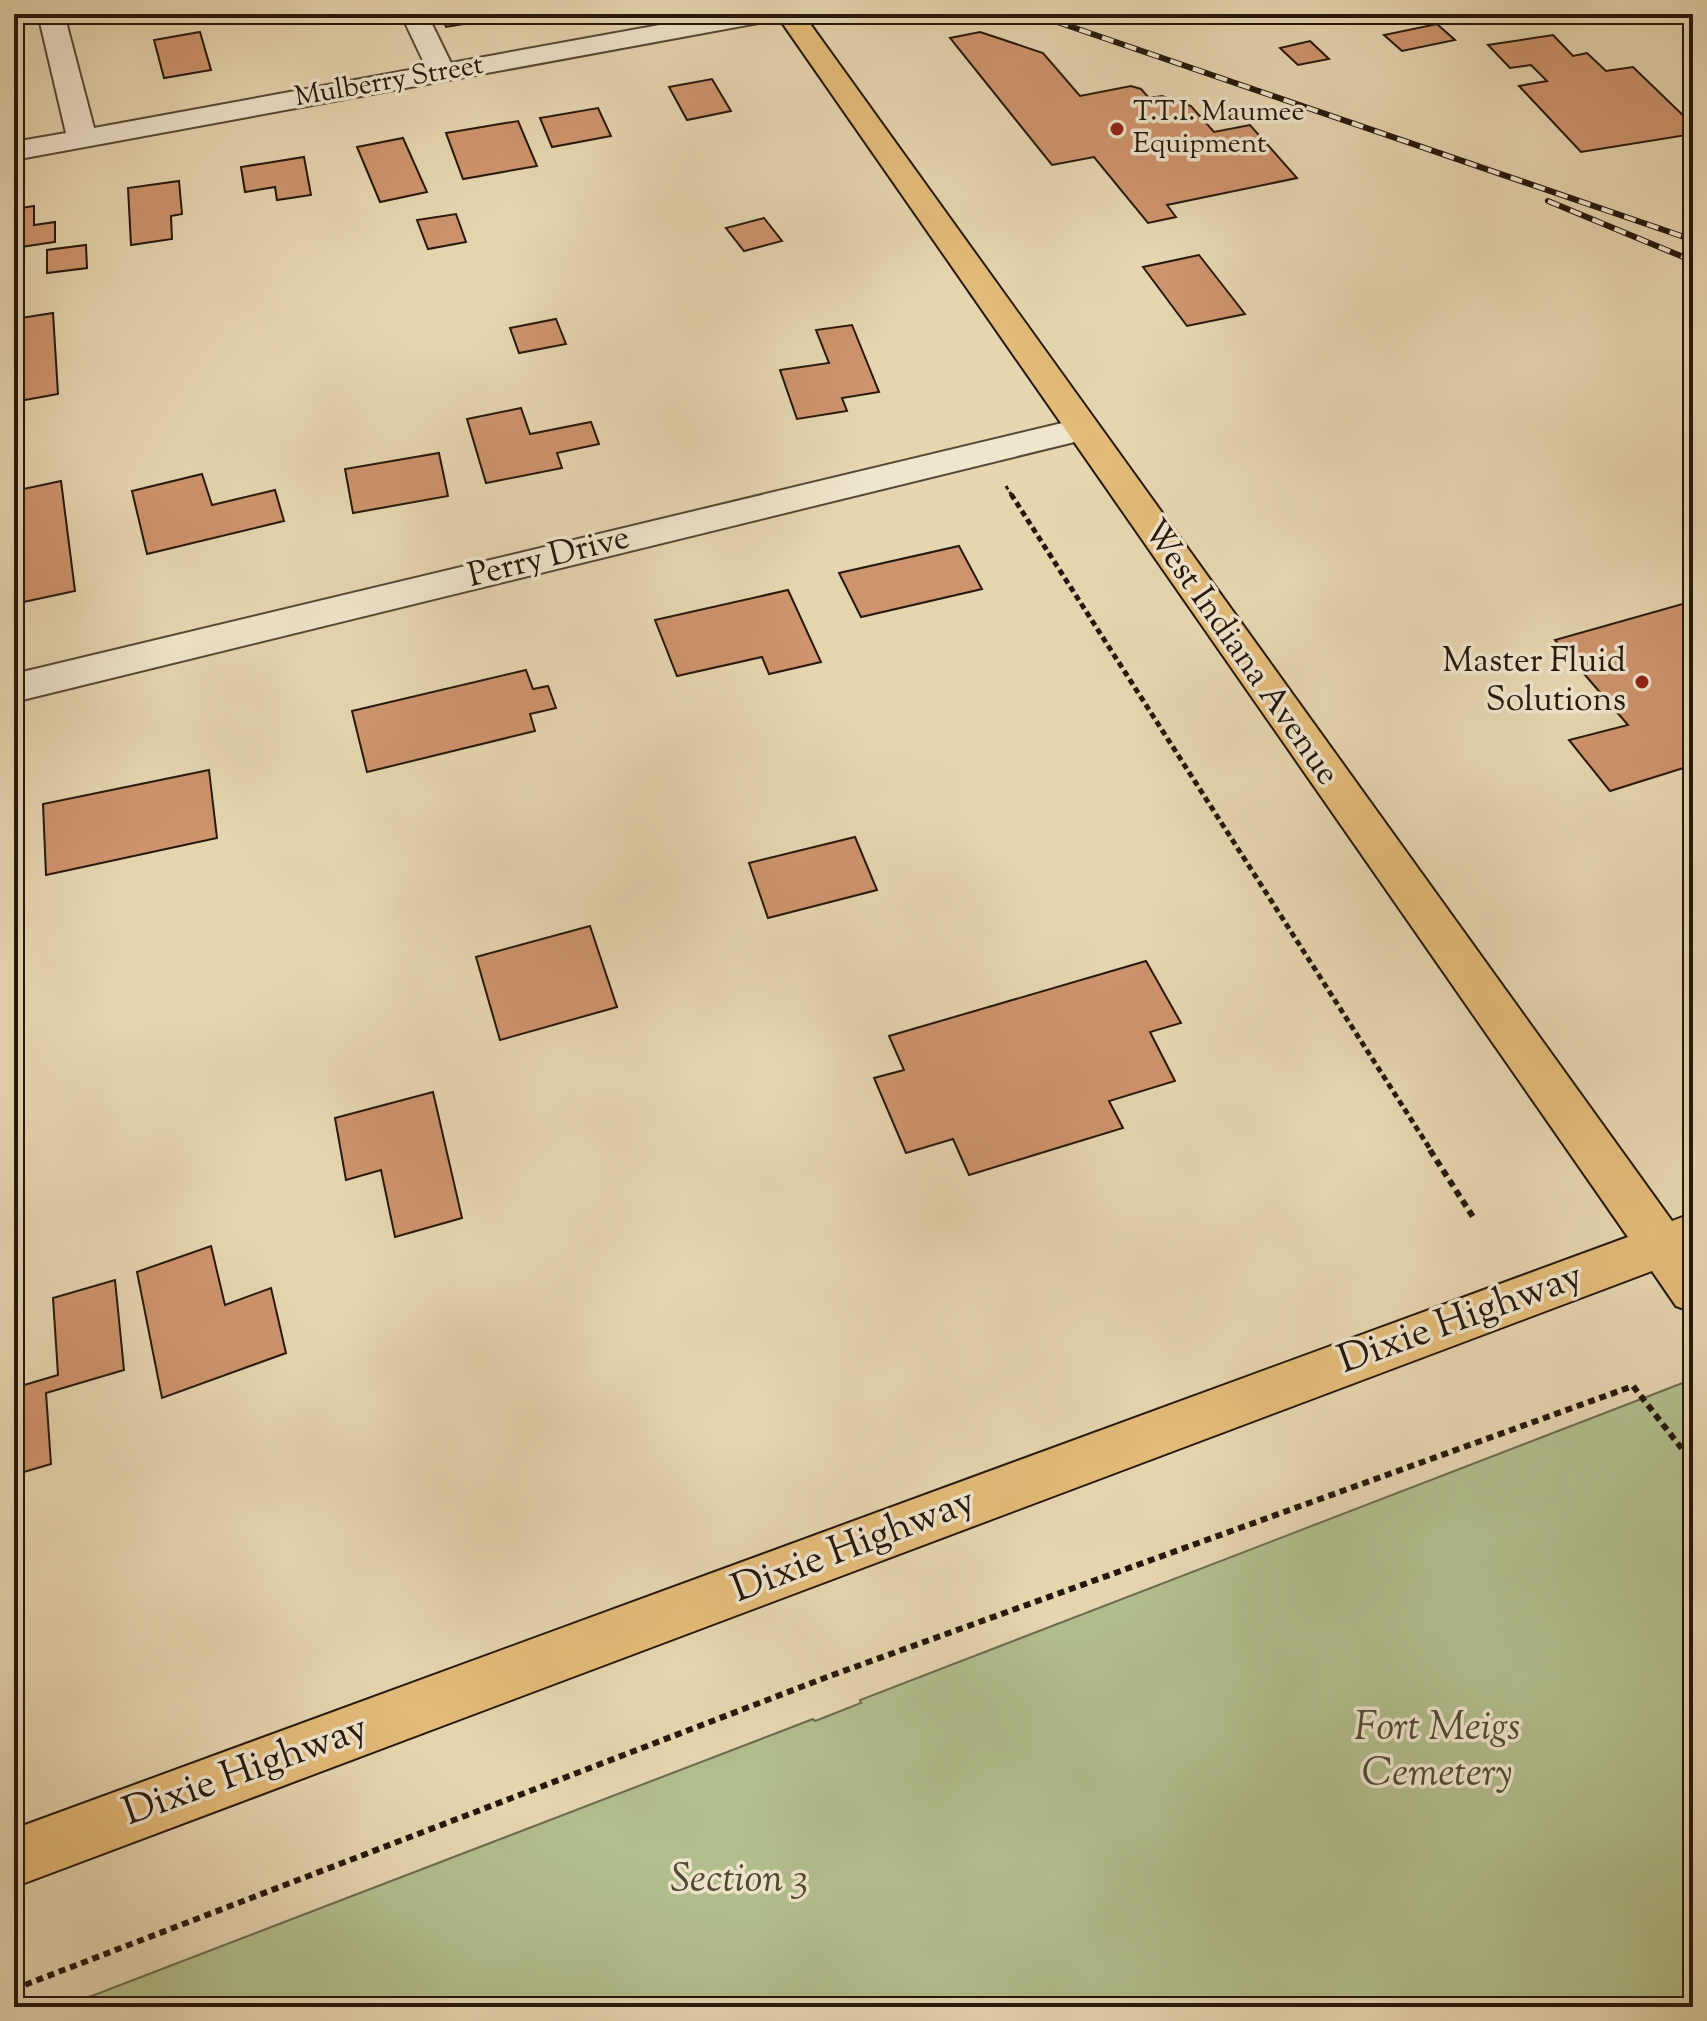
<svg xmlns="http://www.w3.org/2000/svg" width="1707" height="2021" font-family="'Sorts Mill Goudy',serif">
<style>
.green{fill:#b2be8d;stroke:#6c6b4c;stroke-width:2}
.building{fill:#ce946d;stroke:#25180c;stroke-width:2}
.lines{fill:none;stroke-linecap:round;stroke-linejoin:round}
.minor-casing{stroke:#554835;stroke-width:4}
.major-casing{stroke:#25180c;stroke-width:4}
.path-far2{stroke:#25180c;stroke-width:3;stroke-dasharray:4 3;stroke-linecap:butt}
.path-far1{stroke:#25180c;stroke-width:5;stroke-dasharray:6 4;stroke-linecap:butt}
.path{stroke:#25180c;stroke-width:6;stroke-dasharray:7 5;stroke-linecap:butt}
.minor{fill:#efe4cc;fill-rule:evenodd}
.major{fill:#e3bb78;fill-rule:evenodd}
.rail-casing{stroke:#25180c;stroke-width:6}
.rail{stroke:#efe4cc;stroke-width:4;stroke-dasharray:12;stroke-linecap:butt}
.poi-dot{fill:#8f2418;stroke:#efe4cc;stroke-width:3}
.labels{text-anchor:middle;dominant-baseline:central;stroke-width:7;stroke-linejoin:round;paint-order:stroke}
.far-street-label{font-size:28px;fill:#25180c;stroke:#efe4cc}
.far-poi-label{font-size:28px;fill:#25180c;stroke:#efe4cc;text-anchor:start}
.street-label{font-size:34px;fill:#25180c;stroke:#efe4cc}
.poi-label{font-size:34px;fill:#25180c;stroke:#efe4cc;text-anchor:end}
.near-street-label{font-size:40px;fill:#25180c;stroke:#efe4cc}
.near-park-label{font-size:40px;font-style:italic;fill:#4f4a33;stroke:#efe4cc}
</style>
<rect width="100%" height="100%" fill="#e6d6b0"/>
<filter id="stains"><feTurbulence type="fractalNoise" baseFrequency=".0025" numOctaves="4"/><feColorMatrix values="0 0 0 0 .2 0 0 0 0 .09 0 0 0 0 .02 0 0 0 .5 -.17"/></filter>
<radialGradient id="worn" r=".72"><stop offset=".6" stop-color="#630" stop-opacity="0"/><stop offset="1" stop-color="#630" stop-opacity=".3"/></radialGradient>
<polygon class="green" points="1693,1379 1693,2007 63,2007 813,1719 815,1721 861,1703 860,1700"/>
<g class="building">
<polygon points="162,14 235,14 164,24"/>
<polygon points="441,14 525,14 446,27"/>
<polygon points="1437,24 1455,40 1402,51 1384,35"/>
<polygon points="200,32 211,70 164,78 154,40"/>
<polygon points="980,32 1043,53 1080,96 1131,86 1141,89 1149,98 1162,96 1191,106 1214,132 1250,125 1297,178 1167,205 1176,217 1148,223 1094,157 1052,165 950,38"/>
<polygon points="1553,35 1573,56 1587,53 1606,71 1633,67 1693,125 1693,134 1581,152 1519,86 1547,81 1531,65 1510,68 1488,45"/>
<polygon points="1310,41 1329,59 1298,65 1280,48"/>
<polygon points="712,79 731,111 687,120 669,87"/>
<polygon points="598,108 611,136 552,147 540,118"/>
<polygon points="518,121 537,166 463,179 446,133"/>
<polygon points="403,138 427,192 380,202 357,147"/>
<polygon points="304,157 311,195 277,200 275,187 245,192 241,167"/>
<polygon points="179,181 182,214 171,216 172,239 131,245 128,188"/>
<polygon points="34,206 34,225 55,222 55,242 14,248 14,209"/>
<polygon points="456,214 466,242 428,249 417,220"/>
<polygon points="764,218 782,241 744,251 726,228"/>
<polygon points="86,245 87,268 47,273 47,250"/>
<polygon points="1199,255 1245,314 1187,326 1143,267"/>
<polygon points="53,313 58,394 14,402 14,319"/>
<polygon points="556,319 566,344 519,353 510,328"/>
<polygon points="852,325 879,392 842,398 847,411 797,419 780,370 829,363 816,330"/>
<polygon points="521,408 530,434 591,422 599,444 557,453 562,468 486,483 467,419"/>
<polygon points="439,453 448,496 353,513 345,469"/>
<polygon points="202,474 212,505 275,490 284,521 147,554 132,491"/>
<polygon points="61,481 75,591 14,604 14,491"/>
<polygon points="959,546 982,589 861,617 839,573"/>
<polygon points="788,590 821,662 769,674 762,657 677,676 655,620"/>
<polygon points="1693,601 1693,765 1610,791 1569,740 1628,725 1555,640"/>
<polygon points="526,670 533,689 548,686 556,708 530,714 535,731 367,772 352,711"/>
<polygon points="209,770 217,838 46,875 43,804"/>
<polygon points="855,837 877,890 768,918 749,863"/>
<polygon points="590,926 617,1007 500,1040 476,957"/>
<polygon points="1146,961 1181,1023 1150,1032 1175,1081 1109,1101 1123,1128 969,1175 953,1139 906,1153 874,1078 904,1070 889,1036"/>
<polygon points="433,1092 462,1218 395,1237 381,1170 346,1180 335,1118"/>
<polygon points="211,1246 225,1305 271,1288 286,1353 162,1398 137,1272"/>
<polygon points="115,1280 124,1370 46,1393 51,1464 14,1475 14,1388 58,1375 53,1298"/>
</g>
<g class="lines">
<defs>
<g id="minor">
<polygon points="38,14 64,14 94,128 426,67 401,14 427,14 451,63 720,14 777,14 773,20 764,22 14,160 14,142 66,133"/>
<polygon points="1083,418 1095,421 1100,429 1095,437 14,702 14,674"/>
</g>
<polygon id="major" points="776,14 803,14 1672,1221 1693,1213 1693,1312 1676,1306 1652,1271 14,1887 14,1829 1628,1237"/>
</defs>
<use href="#minor" class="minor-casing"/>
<use href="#major" class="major-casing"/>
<polyline class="path-far2" points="1006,486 1012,496"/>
<polyline class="path-far1" points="1011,494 1432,1152"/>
<g class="path">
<polyline points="1430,1150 1475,1220"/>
<polyline points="14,1989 827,1677 1633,1386 1693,1463"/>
</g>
<use href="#minor" class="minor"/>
<use href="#major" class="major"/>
<defs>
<g id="rail">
<polyline points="1034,14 1693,240"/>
<polyline points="1548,201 1693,261"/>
</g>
</defs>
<use href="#rail" class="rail-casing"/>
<use href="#rail" class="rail"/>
</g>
<g class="poi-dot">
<circle cx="1117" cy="129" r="8"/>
<circle cx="1642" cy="682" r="8"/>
</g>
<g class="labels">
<g class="far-street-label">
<text transform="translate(389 82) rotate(-10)">Mulberry Street</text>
</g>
<g class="far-poi-label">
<text x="1133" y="113">T.T.I. Maumee<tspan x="1133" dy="32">Equipment</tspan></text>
</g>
<g class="street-label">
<text transform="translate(549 558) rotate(-14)">Perry Drive</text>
<text transform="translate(1240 653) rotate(55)">West Indiana Avenue</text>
</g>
<g class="poi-label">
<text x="1626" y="662">Master Fluid<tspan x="1626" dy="39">Solutions</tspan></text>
</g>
<g class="near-street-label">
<text transform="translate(1461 1320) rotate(-20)">Dixie Highway</text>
<text transform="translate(854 1547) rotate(-21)">Dixie Highway</text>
<text transform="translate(246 1772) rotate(-20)">Dixie Highway</text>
</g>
<g class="near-park-label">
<text x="1437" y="1729">Fort Meigs<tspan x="1437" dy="46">Cemetery</tspan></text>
<text x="739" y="1881">Section 3</text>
</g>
</g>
<rect width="1707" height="2021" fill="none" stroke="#e6d6b0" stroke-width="48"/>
<rect x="16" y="16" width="1675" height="1989" fill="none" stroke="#25180c" stroke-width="4"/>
<rect x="24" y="24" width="1659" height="1973" fill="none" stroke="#25180c" stroke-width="2"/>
<rect width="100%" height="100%" filter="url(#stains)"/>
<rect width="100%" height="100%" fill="url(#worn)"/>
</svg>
